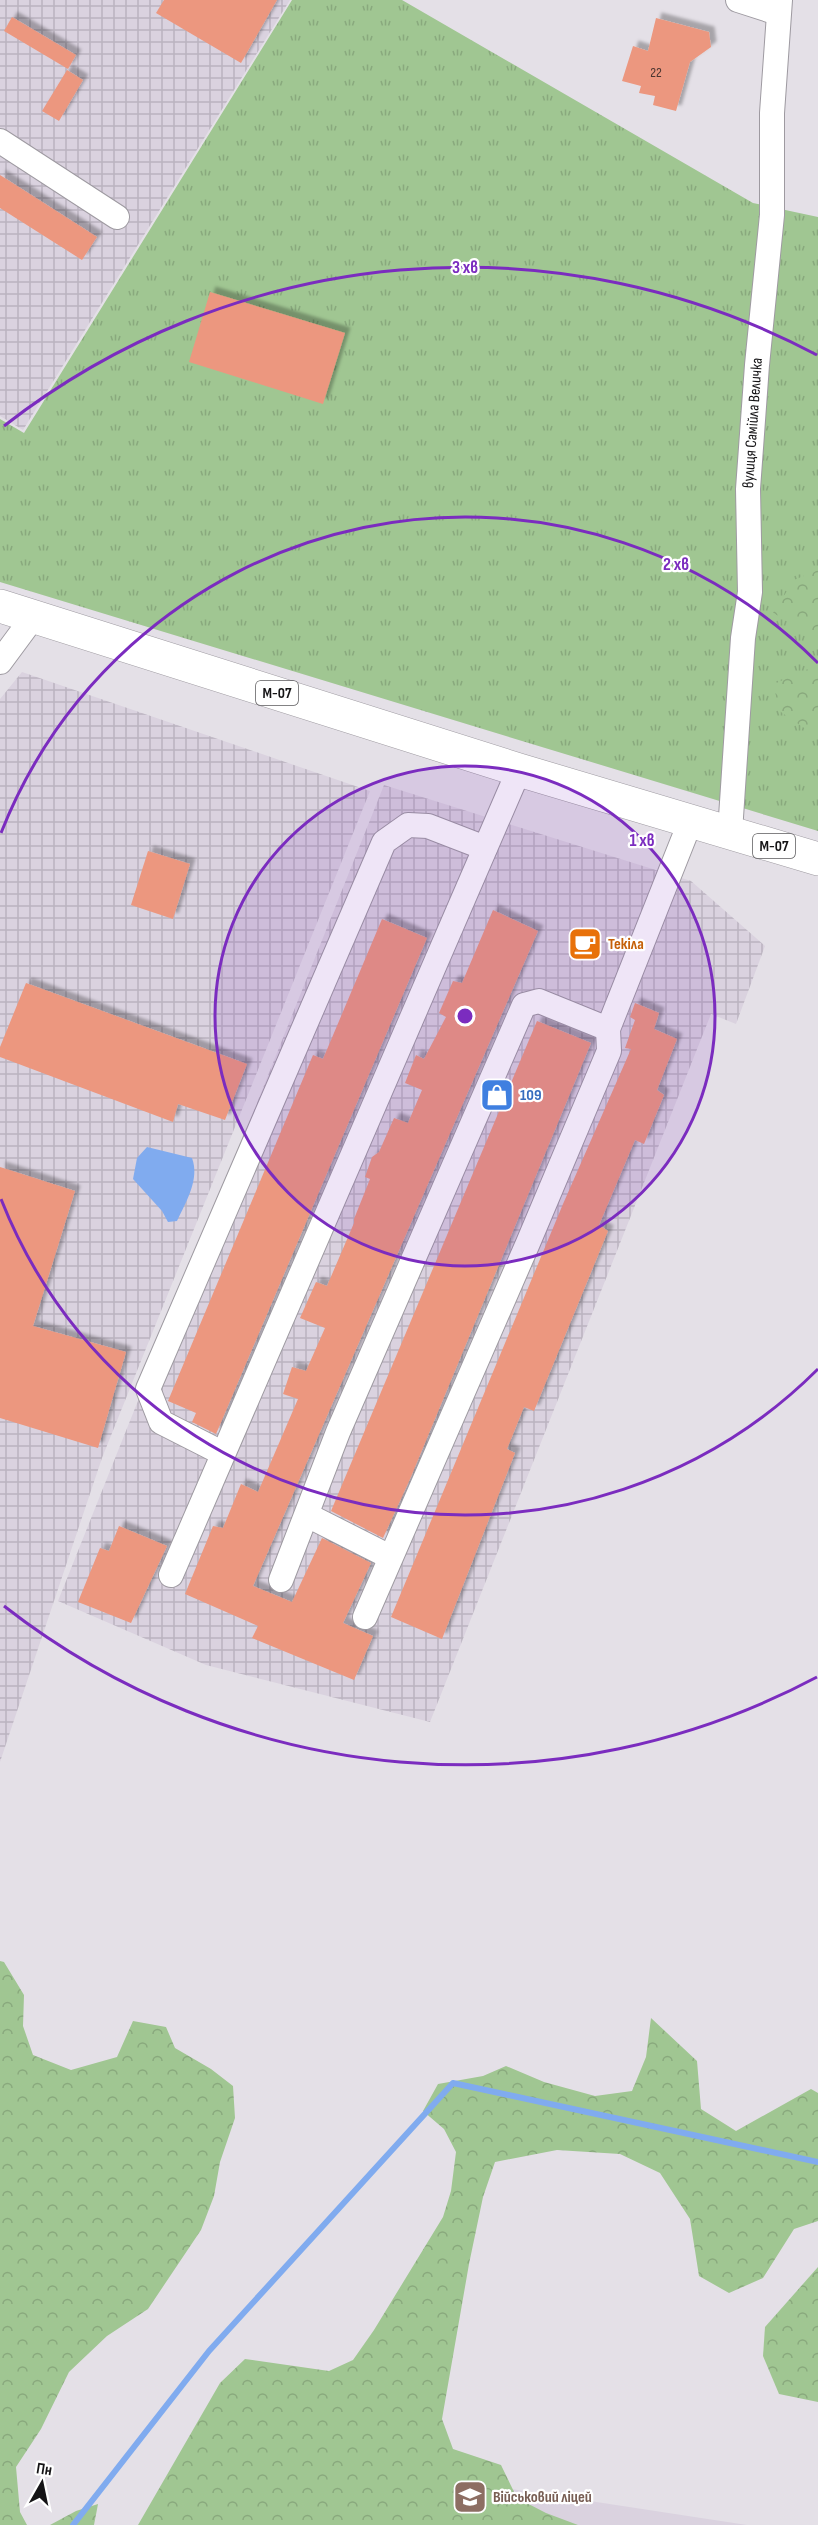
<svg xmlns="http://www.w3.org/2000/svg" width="818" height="2525" font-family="'Sofia Sans Condensed',sans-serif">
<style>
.industrial{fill:url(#industrial-grid)}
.built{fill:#dad2df}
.grass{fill:url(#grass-tufts)}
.forest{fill:url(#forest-crowns)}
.water{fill:#80abef}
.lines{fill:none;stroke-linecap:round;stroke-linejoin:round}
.stream{stroke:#80abef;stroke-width:6}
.building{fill:#ec977f;filter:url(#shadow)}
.minor-casing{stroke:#9e9aa1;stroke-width:26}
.highway-casing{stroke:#9e9aa1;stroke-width:34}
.minor{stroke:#fff;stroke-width:24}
.highway{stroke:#fff;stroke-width:33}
.ring{fill:none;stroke:#7b2cbf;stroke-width:3}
.labels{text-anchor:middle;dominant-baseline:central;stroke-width:4.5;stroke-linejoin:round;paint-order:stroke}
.number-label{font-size:14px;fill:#4b3530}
.shield{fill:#fff;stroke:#5b5a5c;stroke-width:1.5}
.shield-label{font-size:15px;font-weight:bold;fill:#151416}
.street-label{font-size:16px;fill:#151416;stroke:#fff}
.food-label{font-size:16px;font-weight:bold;fill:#c56008;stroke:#fff;text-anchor:start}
.shop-label{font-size:16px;font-weight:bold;fill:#366cbe;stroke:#fff;text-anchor:start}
.education-label{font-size:16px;font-weight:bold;fill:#785e54;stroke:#fff;text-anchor:start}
.centre{fill:#7b2cbf;stroke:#fff;stroke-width:3}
.ring-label{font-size:18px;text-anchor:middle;font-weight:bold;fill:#7b2cbf;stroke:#fff;stroke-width:4.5;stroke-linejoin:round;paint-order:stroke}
</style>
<defs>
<pattern id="industrial-grid" width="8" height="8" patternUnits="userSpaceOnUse" patternTransform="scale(1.5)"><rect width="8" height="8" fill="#dad2df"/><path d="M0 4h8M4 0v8" fill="none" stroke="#bab3bf"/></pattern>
<pattern id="grass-tufts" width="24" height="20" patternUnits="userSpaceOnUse" patternTransform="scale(1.5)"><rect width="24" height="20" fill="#a0c692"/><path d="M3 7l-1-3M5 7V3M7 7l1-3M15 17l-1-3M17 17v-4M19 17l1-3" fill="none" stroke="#89a97d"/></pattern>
<pattern id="forest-crowns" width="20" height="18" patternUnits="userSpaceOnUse" patternTransform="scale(1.5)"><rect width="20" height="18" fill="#a0c692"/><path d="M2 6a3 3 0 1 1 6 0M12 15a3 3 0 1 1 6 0" fill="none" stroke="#89a97d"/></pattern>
<filter id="shadow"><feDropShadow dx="5.5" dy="-5.5" stdDeviation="1.5" flood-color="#0004"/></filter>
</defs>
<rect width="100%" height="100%" fill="#e4e0e7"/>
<g class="industrial">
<polygon points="0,0 290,0 23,430 0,416"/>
<polygon points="22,672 370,791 102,1458 0,1762 0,699"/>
<polygon points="384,785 691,881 765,946 736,1024 711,1014 430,1722 206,1665 58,1601"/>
</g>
<polygon class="built" points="381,2469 747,2525 372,2525"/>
<polygon class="grass" points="292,0 402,0 753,203 818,217 818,831 0,582 0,419 24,433"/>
<g class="forest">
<polygon points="818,570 818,633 797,626 773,613 794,580"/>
<polygon points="808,669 818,671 818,732 810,732 778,710 774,684"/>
<polygon points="0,1961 4,1962 24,1995 23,2026 33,2055 71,2070 117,2057 133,2021 166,2027 175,2048 211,2069 233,2086 235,2118 220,2162 214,2196 201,2230 148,2309 107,2336 69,2372 41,2429 16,2467 20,2512 27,2525 0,2525"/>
<polygon points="651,2018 697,2061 701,2109 736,2131 811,2089 818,2093 818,2221 794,2229 763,2278 729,2293 699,2276 690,2219 660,2173 620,2154 557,2150 495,2162 483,2197 469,2264 442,2419 453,2449 501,2465 517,2498 546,2513 578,2525 138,2525 220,2383 245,2359 329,2371 353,2360 374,2330 443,2217 451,2191 456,2152 444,2129 423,2111 438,2084 483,2076 506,2066 544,2082 595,2096 632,2091 646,2057"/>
<polygon points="818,2267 818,2402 779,2394 763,2356 765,2327"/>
<polygon points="98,2504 94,2525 50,2525 76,2511"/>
</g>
<path class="water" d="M147,1147L192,1158C200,1179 186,1202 177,1221L168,1222L162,1211L133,1179L137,1158Z"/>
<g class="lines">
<polyline class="stream" points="73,2525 209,2351 453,2083 818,2162"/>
</g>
<g class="building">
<polygon points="164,0 277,0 241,63 156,13"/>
<polygon points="12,17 76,55 68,69 4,31"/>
<polygon points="656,18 709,32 711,47 690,62 676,111 653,105 655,96 639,93 641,86 622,81 633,46 648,51"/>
<polygon points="67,70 83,80 59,121 42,111"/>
<polygon points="0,175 97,237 82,260 0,208"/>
<polygon points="210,292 345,333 323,404 189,362"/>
<polygon points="148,851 190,864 173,919 131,905"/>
<polygon points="493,910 538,931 253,1586 292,1602 322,1538 371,1563 343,1623 373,1636 354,1680 252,1638 258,1626 185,1594 213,1526 223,1528 241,1484 258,1492 298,1399 283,1394 292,1367 306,1371 325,1328 300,1318 316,1282 327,1286 354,1223 354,1219 370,1179 365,1177 372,1157 379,1152 394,1118 408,1123 422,1090 405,1083 416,1055 424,1059 446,1017 439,1013 453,981 462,983"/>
<polygon points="382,919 427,938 216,1434 192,1422 196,1413 168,1401 313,1055 323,1059"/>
<polygon points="26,983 247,1064 225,1120 178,1104 173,1122 0,1057 0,1047"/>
<polygon points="635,1003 659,1013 654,1029 677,1039 657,1090 664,1095 644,1144 635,1140 599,1225 608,1231 534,1411 524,1407 507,1449 515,1453 442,1639 391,1617 563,1204 631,1049 625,1048 635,1020 630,1017"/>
<polygon points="537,1021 591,1043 410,1479 383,1538 331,1511"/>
<polygon points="0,1167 75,1191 33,1326 126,1352 98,1448 0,1418"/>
<polygon points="119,1526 167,1546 131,1623 78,1602 100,1548 109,1551"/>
</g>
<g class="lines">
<defs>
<g id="minor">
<polyline points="738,0 778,13"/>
<polyline points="0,141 117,217"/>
<polyline points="0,662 34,616"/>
<polyline points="730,832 743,638 750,592 748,489 757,365 772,215 772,113 780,0"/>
<polyline points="222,1453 161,1422 148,1389 384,842 408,825 428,826 485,848"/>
<polyline points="307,1515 390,1557"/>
<polyline points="171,1575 519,770"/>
<polyline points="281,1580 338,1432 524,1005 539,1001 608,1029"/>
<polyline points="365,1617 528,1243 609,1051 608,1029 691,820"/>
</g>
<polyline id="highway" points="0,606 519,770 818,859"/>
</defs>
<use href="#minor" class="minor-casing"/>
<use href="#highway" class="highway-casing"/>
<use href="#minor" class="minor"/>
<use href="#highway" class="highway"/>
</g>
<circle cx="465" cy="1016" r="250" fill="#7b2cbf" fill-opacity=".12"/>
<g class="ring">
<circle cx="465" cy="1016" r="250"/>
<path d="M818 1369A499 499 0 0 1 1 1199M1 833A499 499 0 0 1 818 663"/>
<path d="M817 1677A749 749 0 0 1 4 1606M4 426A749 749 0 0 1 817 355"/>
</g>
<defs>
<symbol id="cafe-square" viewBox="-11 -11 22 22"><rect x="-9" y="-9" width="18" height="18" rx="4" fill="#e8710a" stroke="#fff"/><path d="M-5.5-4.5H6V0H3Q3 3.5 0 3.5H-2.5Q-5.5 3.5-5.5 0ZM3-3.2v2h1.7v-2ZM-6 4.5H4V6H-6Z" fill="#fff"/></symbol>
<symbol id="shop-square" viewBox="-11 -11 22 22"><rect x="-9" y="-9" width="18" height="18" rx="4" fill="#3f7fe0" stroke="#fff"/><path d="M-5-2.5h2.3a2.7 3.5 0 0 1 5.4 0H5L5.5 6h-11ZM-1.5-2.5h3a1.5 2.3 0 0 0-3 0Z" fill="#fff"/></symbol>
<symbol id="school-square" viewBox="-11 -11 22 22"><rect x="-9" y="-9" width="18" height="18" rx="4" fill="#8d6e63" stroke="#fff"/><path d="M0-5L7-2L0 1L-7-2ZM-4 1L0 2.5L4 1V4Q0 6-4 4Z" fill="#fff"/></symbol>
</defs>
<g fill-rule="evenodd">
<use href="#cafe-square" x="566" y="925" width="38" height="38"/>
<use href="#shop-square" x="478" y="1076" width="38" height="38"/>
<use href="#school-square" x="451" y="2478" width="38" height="38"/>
</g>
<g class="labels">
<g class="number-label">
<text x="656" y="72">22</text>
</g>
<g class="shield">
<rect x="256" y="681" width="42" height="24" rx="4.5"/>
<rect x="753" y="834" width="42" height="24" rx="4.5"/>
</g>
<g class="shield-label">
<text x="277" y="693">М-07</text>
<text x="774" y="846">М-07</text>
</g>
<g class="street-label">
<text transform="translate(753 423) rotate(-86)">вулиця Самійла Величка</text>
</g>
<g class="food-label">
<text x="608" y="944">Текіла</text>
</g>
<g class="shop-label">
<text x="520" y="1095">109</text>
</g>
<g class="education-label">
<text x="493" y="2497">Військовий ліцей</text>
</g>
</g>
<circle cx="465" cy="1016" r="9" class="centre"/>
<g class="ring-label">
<text x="465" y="273">3 хв</text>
<text x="676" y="570">2 хв</text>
<text x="642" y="846">1 хв</text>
</g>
<g transform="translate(42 2483) rotate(9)" stroke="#ffffff" stroke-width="4.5" paint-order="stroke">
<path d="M0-4.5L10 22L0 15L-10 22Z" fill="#151416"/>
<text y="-9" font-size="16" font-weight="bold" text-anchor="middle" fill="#151416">Пн</text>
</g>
</svg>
